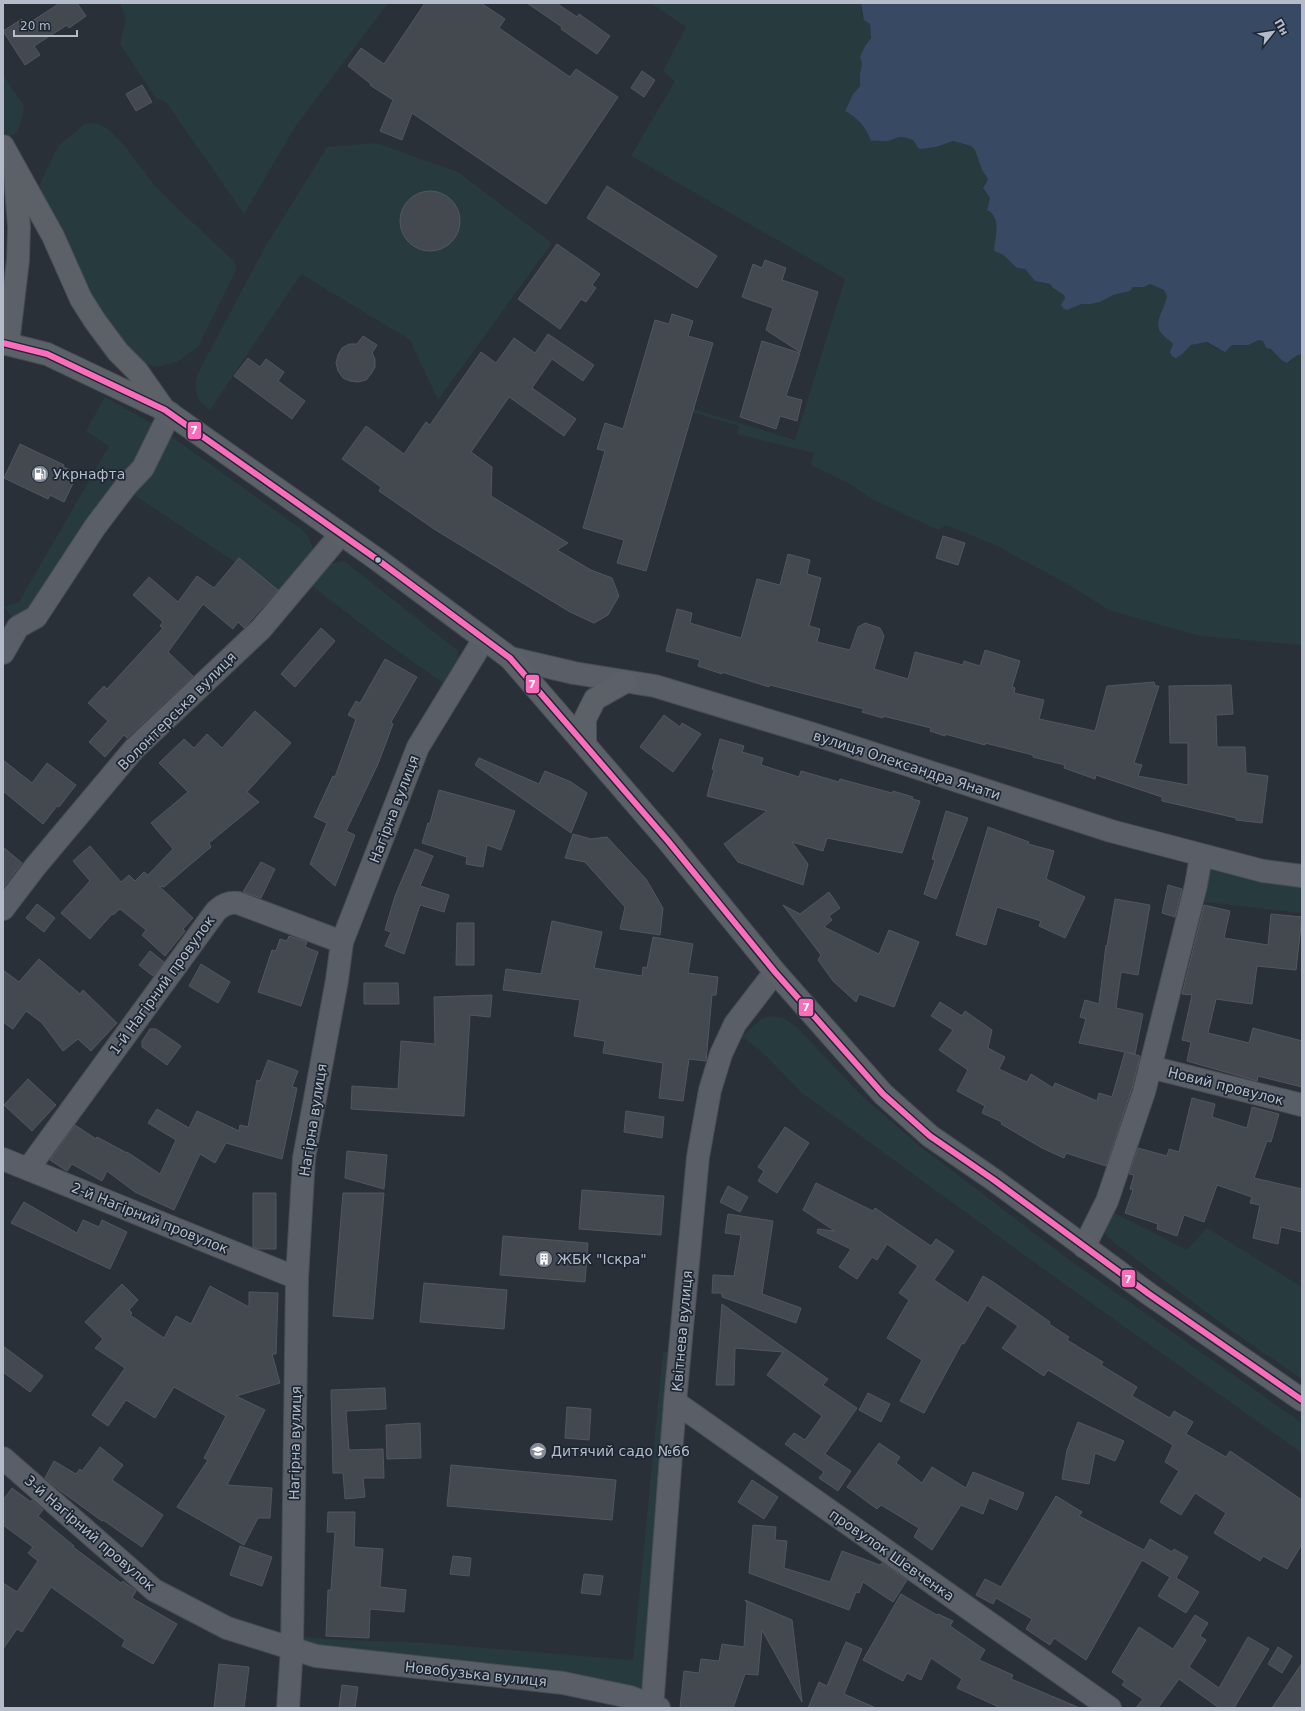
<svg xmlns="http://www.w3.org/2000/svg" width="1305" height="1711" font-family="'DejaVu Sans',sans-serif">
<style>
.green{fill:#273a3e}
.water{fill:#384963}
.building{fill:#444950;stroke:#52575f}
.lines{fill:none;stroke-linecap:round;stroke-linejoin:round}
.minor-casing{stroke:#484c53;stroke-width:24}
.major-casing{stroke:#484c55;stroke-width:24}
.minor{stroke:#5a5e66;stroke-width:22}
.major{stroke:#5c6168;stroke-width:22}
.bus-1-casing{stroke:#1d2633;stroke-width:9}
.bus-1{stroke:#fb6dba;stroke-width:6}
.bus-dot{fill:#b4bcc9;stroke:#1d2633;stroke-width:1.5}
.labels{text-anchor:middle;dominant-baseline:central;stroke-width:3.5;stroke-linejoin:round;paint-order:stroke}
.poi-label{font-size:14px;fill:#b4bcc9;stroke:#1d2633;text-anchor:start}
.street-label{font-size:14px;fill:#b4bcc9;stroke:#1d2633}
.line-badge{stroke:#1d2633;stroke-width:1.5}
.badge-label{font-size:11px;text-anchor:middle;font-weight:bold;fill:#fff}
</style>
<rect width="100%" height="100%" fill="#2a3038"/>
<g class="green">
<polygon points="120,3 388,3 295,127 244,214 166,102 156,98 120,44 126,19"/>
<path d="M651,3H861L862,15L870,24L871,38L865,46L860,57L862,64L860,74V86L853,94L845,111C858,118 866,127 871,141C877,140 883,142 888,141C901,137 899,135 913,140L918,148L921,149L936,147L953,141L971,146L975,150L982,170L988,179L983,185L984,191L990,198L987,208L988,211C1004,218 993,241 996,252L1002,254L1017,268L1025,269L1035,281L1051,285L1053,288L1064,295V309L1067,310L1082,304H1091L1100,302L1113,295L1130,291L1132,287H1144L1150,284L1164,290L1168,296L1166,304L1161,312L1163,335L1173,344L1170,352L1181,355C1190,343 1204,338 1217,349C1223,348 1228,347 1233,345C1242,341 1246,347 1259,340L1263,341L1265,346C1275,350 1278,360 1288,363L1296,356L1302,354V645L1200,636L1108,610L1073,587L997,546L946,525L938,530L870,498L848,483L811,465L814,453L737,434L739,426L692,412L693,409L795,440L845,279L631,156L675,81L663,71L686,27Z"/>
<path d="M3,75L24,106C24,112 20,128 16,133C14,136 10,135 6,135L3,129Z"/>
<path d="M98,123C122,136 139,167 157,188C182,214 210,237 234,262L236,270L198,347L177,362L156,367L141,362L100,317L37,190L58,146L85,124Z"/>
<path d="M376,143L458,172L552,243L438,400L410,340L301,274L210,410C196,400 194,392 197,375L264,249L327,147Z"/>
<polygon points="105,397 158,427 34,613 13,618 4,607 19,602 109,446 86,431"/>
<polygon points="165,432 300,528 307,535 313,547 311,557 280,592 239,558 235,562 128,491"/>
<polygon points="344,561 458,651 458,665 446,685 378,637 311,585 328,564"/>
<polygon points="1209,870 1302,886 1302,913 1195,901"/>
<polygon points="771,1016 784,1018 797,1027 862,1096 921,1147 1071,1261 1302,1423 1302,1453 1049,1273 802,1093 761,1051 742,1037 761,1019"/>
<polygon points="1109,1210 1187,1250 1207,1228 1302,1287 1302,1379 1226,1327 1107,1237 1102,1228"/>
<polygon points="663,1352 671,1353 644,1690 638,1692 305,1647 298,1636 322,1639 425,1643 633,1660"/>
</g>
<path class="water" d="M861,3H1302V354L1296,356L1287,363C1281,361 1276,354 1271,349L1266,348L1263,341L1259,340L1248,345H1232L1225,352L1207,342L1191,345L1181,355L1176,358L1172,356L1170,352L1173,344C1170,340 1166,339 1163,335C1151,323 1165,310 1167,296L1164,290L1150,284L1144,287H1133L1130,291L1113,295L1100,302L1091,304H1082L1067,310L1064,309L1061,305L1065,298L1064,295L1053,288L1050,284L1035,281L1025,269L1017,268L1002,254L996,252L994,250C995,237 1002,217 987,210L990,198L983,188L988,179L982,170L975,150L971,146L953,141L936,147L921,149L918,148L913,140C898,135 901,137 888,141C883,142 877,140 871,141C866,127 858,118 845,111L853,94L860,86V74L862,64L860,57L865,46L871,38L870,24L864,20Z"/>
<g class="building">
<polygon points="60,3 77,3 86,16 69,28 67,25 34,46 40,55 25,65 3,31 22,19 26,25"/>
<polygon points="425,3 481,3 505,19 499,28 570,77 576,69 618,97 546,204 412,113 402,140 380,131 393,100 370,85 371,84 348,66 361,48 384,64"/>
<polygon points="527,3 556,3 577,17 579,14 610,36 597,54 561,29 562,27"/>
<polygon points="642,71 655,80 644,97 631,88"/>
<polygon points="142,85 152,102 136,111 126,94"/>
<polygon points="607,186 717,256 697,288 587,218"/>
<circle cx="430" cy="221" r="30"/>
<polygon points="557,244 600,274 592,285 596,288 586,302 581,299 560,329 518,299"/>
<polygon points="765,260 786,268 782,280 818,292 800,352 766,330 773,308 742,297 753,264 762,268"/>
<polygon points="672,314 693,321 688,336 713,343 646,571 617,563 624,540 583,528 605,451 597,449 605,423 623,429 655,320 669,324"/>
<polygon points="548,334 594,365 583,381 552,359 532,388 576,419 564,436 509,397 471,452 492,467 491,496 568,543 557,550 591,570 612,578 619,596 608,615 594,623 570,612 434,529 379,491 381,487 342,459 366,426 404,454 426,422 430,425 481,352 496,363 514,338 535,353"/>
<polygon points="363,336 377,345 372,353 375,359 375,367 371,374 366,380 358,382 350,381 343,378 338,371 336,363 338,355 342,348 349,344 357,344"/>
<polygon points="762,341 800,353 786,396 802,400 797,421 780,416 776,429 740,417"/>
<polygon points="248,358 260,367 266,359 284,372 278,381 305,401 292,419 234,376"/>
<polygon points="20,444 64,465 63,467 78,473 64,502 50,495 48,499 4,478"/>
<polygon points="943,536 965,543 958,565 936,558"/>
<polygon points="788,554 810,560 807,574 821,578 809,626 820,629 817,642 850,650 858,627 865,623 880,628 884,636 874,669 908,679 915,652 963,665 964,661 980,666 985,650 1020,661 1012,687 1015,688 1014,693 1044,700 1039,719 1095,731 1107,686 1154,682 1155,686 1159,686 1134,763 1142,765 1138,776 1188,785 1188,743 1170,743 1169,686 1231,685 1233,714 1216,715 1217,747 1245,747 1246,773 1268,776 1262,823 1236,820 1236,818 1162,801 1162,797 1096,775 1095,779 1064,768 1065,765 1033,757 1033,755 985,743 985,745 945,734 945,736 930,731 931,728 883,716 883,718 862,712 864,709 770,685 769,687 722,672 722,674 698,666 700,660 666,651 677,609 692,613 690,623 741,638 757,579 780,585"/>
<polygon points="239,558 278,590 244,628 238,622 233,629 203,604 168,652 193,676 127,738 124,735 105,757 89,742 108,721 88,703 104,686 107,689 163,628 160,626 163,622 133,595 149,577 178,602 197,576 214,588"/>
<polygon points="321,628 335,641 295,687 281,674"/>
<polygon points="385,659 417,677 391,722 393,724 378,764 346,831 355,835 335,886 310,864 327,823 314,817 333,776 335,777 356,719 348,715 356,701 360,703"/>
<polygon points="255,711 291,743 247,792 259,802 209,843 211,847 164,887 159,886 193,918 183,929 185,931 165,956 142,935 146,930 120,909 113,915 112,914 90,939 61,913 90,881 73,861 90,846 121,882 129,875 135,881 144,872 148,875 173,849 151,823 188,792 159,763 184,739 194,748 207,734 222,748"/>
<polygon points="664,715 680,727 682,723 701,734 673,772 640,747"/>
<polygon points="720,739 744,746 742,752 763,758 761,765 799,777 801,771 839,782 840,779 892,793 893,791 913,797 912,799 920,801 902,853 827,838 823,851 792,842 808,864 803,885 738,862 724,844 767,811 707,796 714,770 712,769"/>
<polygon points="479,758 539,784 545,771 571,782 587,793 571,833 475,765"/>
<polygon points="3,760 32,783 47,763 76,785 59,807 57,806 43,824 3,791"/>
<polygon points="439,790 515,811 501,850 487,845 483,867 466,864 467,857 422,843 428,823 430,823"/>
<polygon points="946,811 968,818 936,899 924,894 935,860 932,859"/>
<polygon points="988,827 1029,842 1028,844 1054,851 1046,879 1085,897 1065,938 1039,926 1041,921 997,907 986,945 956,935"/>
<polygon points="573,834 591,839 607,837 646,879 663,908 660,935 620,929 625,907 585,862 565,858"/>
<polygon points="3,847 22,863 3,888"/>
<polygon points="415,849 433,856 420,886 449,895 444,912 420,905 404,954 385,946 391,932 385,930 395,896"/>
<polygon points="261,862 275,869 261,898 243,892"/>
<polygon points="1168,885 1182,889 1175,917 1162,913"/>
<polygon points="829,892 840,908 829,916 832,920 824,927 879,954 889,930 919,942 894,1007 859,994 856,1002 833,981 818,960 821,955 783,905 800,914"/>
<polygon points="1115,899 1150,905 1138,975 1121,972 1116,1008 1143,1014 1135,1054 1127,1052 1140,1056 1132,1088 1106,1166 1066,1153 1064,1158 1042,1148 1001,1124 1002,1122 982,1113 985,1106 957,1091 968,1070 939,1050 953,1030 931,1016 940,1002 962,1016 965,1011 992,1030 988,1048 1005,1057 999,1069 1027,1082 1031,1074 1053,1088 1055,1083 1097,1101 1099,1093 1112,1097 1125,1052 1079,1043 1086,1019 1080,1017 1085,1000 1099,1004 1106,945 1107,946"/>
<polygon points="37,904 55,918 44,932 26,918"/>
<polygon points="1204,905 1230,911 1224,938 1268,945 1271,914 1302,917 1296,970 1257,966 1252,1004 1216,999 1208,1033 1249,1043 1253,1028 1302,1041 1302,1087 1258,1076 1257,1081 1187,1061 1191,1042 1182,1040 1192,995 1182,994"/>
<polygon points="552,921 602,932 594,968 642,976 643,967 647,968 653,937 693,944 688,973 718,977 716,995 712,995 706,1061 689,1059 683,1101 659,1098 663,1063 603,1053 605,1041 574,1036 580,1000 503,990 506,969 541,974"/>
<polygon points="457,923 474,923 474,965 456,965"/>
<polygon points="289,936 307,942 305,947 318,952 301,1006 258,992 272,950 276,951 280,939 287,941"/>
<polygon points="150,951 164,962 153,976 139,965"/>
<polygon points="39,959 80,994 83,990 117,1023 91,1051 78,1039 63,1051 42,1023 26,1011 13,1029 3,1022 3,970 19,982"/>
<polygon points="201,964 230,982 218,1003 189,986"/>
<polygon points="364,983 398,983 399,1004 364,1004"/>
<polygon points="492,995 490,1017 470,1015 464,1116 351,1109 352,1086 398,1089 401,1041 435,1044 434,997"/>
<polygon points="150,1029 156,1029 181,1046 167,1065 142,1047 142,1041"/>
<polygon points="268,1060 298,1071 292,1087 297,1088 282,1159 226,1143 215,1163 200,1154 174,1210 135,1192 107,1171 102,1181 72,1164 67,1171 50,1160 75,1125 96,1139 97,1137 127,1153 127,1152 160,1174 176,1140 148,1123 157,1109 189,1128 197,1111 239,1131 240,1125 248,1127 257,1080 260,1081"/>
<polygon points="28,1079 56,1105 32,1131 4,1105"/>
<polygon points="1192,1098 1215,1104 1212,1117 1247,1128 1252,1107 1279,1114 1271,1142 1267,1141 1254,1178 1302,1189 1302,1232 1281,1227 1278,1244 1253,1238 1260,1205 1250,1203 1252,1197 1217,1185 1204,1222 1184,1215 1177,1236 1157,1229 1158,1224 1125,1213 1133,1190 1130,1189 1134,1175 1129,1174 1138,1148 1167,1156 1169,1149 1179,1152"/>
<polygon points="626,1111 664,1117 662,1138 624,1132"/>
<polygon points="785,1127 809,1143 777,1193 758,1181 764,1171 758,1167"/>
<polygon points="347,1151 387,1155 384,1189 345,1178"/>
<polygon points="816,1183 873,1211 875,1208 931,1246 936,1239 954,1251 934,1280 968,1303 983,1276 993,1282 1050,1322 1049,1324 1069,1337 1067,1340 1103,1362 1101,1365 1137,1387 1132,1396 1170,1418 1174,1411 1193,1422 1186,1434 1226,1457 1230,1451 1302,1500 1302,1544 1287,1569 1263,1556 1260,1561 1214,1533 1226,1513 1195,1493 1181,1515 1160,1502 1179,1471 1165,1462 1173,1445 1048,1370 1044,1376 1002,1348 1018,1326 987,1305 964,1344 962,1343 924,1413 900,1401 922,1360 887,1338 909,1300 899,1293 918,1266 887,1244 877,1260 872,1257 857,1279 839,1267 851,1249 817,1233 818,1229 835,1231 803,1210"/>
<polygon points="728,1186 748,1197 740,1212 720,1202"/>
<polygon points="582,1190 664,1196 661,1235 579,1229"/>
<polygon points="253,1193 276,1193 276,1249 259,1249 253,1247"/>
<polygon points="343,1193 384,1193 373,1319 333,1316"/>
<polygon points="24,1202 77,1233 83,1220 99,1227 102,1220 127,1232 110,1269 11,1223"/>
<polygon points="728,1214 773,1221 762,1294 801,1308 796,1323 722,1297 722,1293 712,1293 713,1275 734,1276 741,1235 725,1233"/>
<polygon points="503,1236 588,1243 585,1282 500,1275"/>
<polygon points="424,1283 507,1290 504,1329 420,1322"/>
<polygon points="122,1284 138,1300 129,1310 132,1313 130,1315 164,1338 176,1316 191,1324 210,1286 249,1307 249,1292 278,1293 276,1354 272,1354 280,1383 236,1396 265,1410 227,1485 272,1488 270,1518 258,1518 244,1545 177,1507 208,1460 204,1458 226,1416 174,1387 155,1418 126,1400 108,1426 92,1415 125,1368 95,1348 103,1339 85,1322"/>
<polygon points="722,1304 828,1379 823,1385 857,1408 825,1454 851,1471 838,1491 819,1478 824,1472 785,1444 794,1433 805,1440 822,1416 767,1375 783,1352 735,1348 734,1385 716,1385"/>
<polygon points="3,1346 43,1376 30,1392 3,1372"/>
<polygon points="385,1388 386,1409 346,1411 349,1450 383,1449 384,1478 363,1478 365,1497 345,1499 343,1473 333,1473 331,1390"/>
<polygon points="868,1393 890,1404 881,1422 859,1410"/>
<polygon points="567,1407 591,1409 589,1440 565,1438"/>
<polygon points="1078,1422 1124,1441 1115,1461 1095,1453 1089,1484 1062,1479 1067,1450"/>
<polygon points="420,1423 421,1458 387,1459 386,1425"/>
<polygon points="879,1443 900,1457 896,1463 922,1483 932,1467 966,1488 973,1472 1024,1493 1017,1510 989,1498 983,1514 961,1505 932,1550 914,1537 919,1528 881,1505 877,1509 847,1487"/>
<polygon points="100,1447 123,1465 112,1480 163,1515 142,1547 103,1520 102,1521 58,1489 45,1478 54,1461 76,1474 80,1469 82,1471"/>
<polygon points="451,1465 616,1480 612,1520 447,1506"/>
<polygon points="752,1480 778,1497 764,1519 738,1502"/>
<polygon points="12,1488 31,1502 32,1500 43,1510 38,1516 74,1546 73,1547 121,1583 123,1581 136,1591 132,1598 177,1624 153,1664 122,1646 125,1640 51,1587 22,1632 17,1629 3,1649 3,1583 17,1592 38,1561 28,1553 33,1547 3,1525 3,1500"/>
<polygon points="1056,1496 1082,1512 1079,1516 1144,1550 1150,1539 1172,1552 1174,1549 1188,1557 1176,1578 1199,1592 1186,1613 1158,1596 1170,1577 1142,1560 1086,1660 1054,1638 1050,1645 1026,1629 1032,1619 996,1598 993,1604 976,1595 985,1579 1001,1587"/>
<polygon points="328,1512 355,1512 354,1547 383,1549 380,1587 406,1590 404,1612 370,1609 369,1638 326,1636 328,1590 331,1590 335,1532 327,1532"/>
<polygon points="753,1525 776,1527 775,1540 787,1541 784,1568 830,1582 842,1551 880,1565 882,1563 907,1580 893,1602 863,1582 859,1593 856,1592 849,1610 749,1573"/>
<polygon points="240,1546 272,1557 262,1586 230,1575"/>
<polygon points="453,1556 471,1558 469,1576 450,1574"/>
<polygon points="584,1574 603,1576 600,1595 581,1593"/>
<polygon points="901,1594 937,1615 938,1614 953,1621 950,1626 985,1650 979,1660 1013,1675 1011,1679 1080,1708 1001,1708 957,1688 962,1679 931,1658 921,1680 907,1673 903,1681 863,1660"/>
<polygon points="745,1600 792,1620 802,1702 762,1630 758,1675 745,1674 733,1708 680,1708 684,1671 699,1673 701,1659 719,1661 722,1644 744,1647 747,1603"/>
<polygon points="1195,1615 1208,1623 1200,1636 1206,1640 1189,1667 1219,1688 1248,1637 1269,1649 1234,1708 1219,1708 1179,1679 1158,1708 1136,1708 1143,1699 1122,1685 1125,1681 1112,1672 1139,1627 1173,1649"/>
<polygon points="846,1642 862,1649 844,1694 876,1708 808,1708 819,1682 827,1686"/>
<polygon points="1278,1647 1292,1656 1282,1673 1268,1664"/>
<polygon points="1302,1663 1302,1708 1272,1708"/>
<polygon points="219,1664 249,1667 244,1708 214,1708"/>
<polygon points="342,1685 358,1687 355,1708 339,1708"/>
</g>
<g class="lines">
<defs>
<g id="minor">
<polyline points="3,653 18,627 36,617 95,527 126,486 143,468 170,413"/>
<polyline points="510,658 574,673 655,686 813,734 1111,831 1263,871 1302,876"/>
<polyline points="3,909 35,867 134,749 261,629 341,534"/>
<polyline points="1150,1067 1302,1105"/>
<polyline points="3,1159 297,1278"/>
<path d="M28,1169L216,911C223,905 228,902 238,903L342,942"/>
<polyline points="1084,1247 1107,1201 1144,1092 1196,885 1201,856"/>
<polyline points="675,1402 1110,1708"/>
<polyline points="3,1458 154,1590 227,1628 316,1656 563,1683 630,1697 659,1708"/>
<polyline points="288,1708 292,1648 297,1278 304,1158 337,980 342,942 418,747 484,639"/>
<polyline points="652,1708 675,1402 698,1157 710,1090 721,1054 735,1024 775,972"/>
</g>
<g id="major">
<polyline points="3,146 53,236 81,299 95,321 118,352 137,371 163,408"/>
<polyline points="3,343 47,354 165,410 378,560 510,658 668,841 775,972 883,1094 930,1136 994,1180 1149,1294 1302,1400"/>
<polyline points="8,344 18,260 19,227 15,174"/>
<polyline points="585,744 585,719 595,699 625,682"/>
</g>
</defs>
<use href="#minor" class="minor-casing"/>
<use href="#major" class="major-casing"/>
<use href="#minor" class="minor"/>
<use href="#major" class="major"/>
<defs>
<polyline id="bus-1" points="3,343 47,354 165,410 378,560 510,658 668,841 775,972 883,1094 930,1136 994,1180 1149,1294 1302,1400"/>
</defs>
<use href="#bus-1" class="bus-1-casing"/>
<use href="#bus-1" class="bus-1"/>
</g>
<defs>
<symbol id="fuel-disc" viewBox="-11 -11 22 22"><circle r="9.5" fill="#848b96" stroke="#1d2633"/><path d="M-5.5-6h7V0h2V4h1.3V-2.5L3-4.5l.8-.8L6-3V5H2.5V1h-1V6h-7ZM-4.2-4.7v3.2H.2V-4.7Z" fill="#fff"/></symbol>
<symbol id="building-disc" viewBox="-11 -11 22 22"><circle r="9.5" fill="#848b96" stroke="#1d2633"/><path d="M-4-6H4V6H1V3H-1V6H-4ZM-2.5-4.3h1.7v1.8h-1.7ZM.8-4.3h1.7v1.8H.8ZM-2.5-1h1.7V.8h-1.7ZM.8-1h1.7V.8H.8Z" fill="#fff"/></symbol>
<symbol id="school-disc" viewBox="-11 -11 22 22"><circle r="9.5" fill="#848b96" stroke="#1d2633"/><path d="M0-5L7-2L0 1L-7-2ZM-4 1L0 2.5L4 1V4Q0 6-4 4Z" fill="#fff"/></symbol>
</defs>
<g fill-rule="evenodd">
<use href="#fuel-disc" x="30" y="464" width="20" height="20"/>
<use href="#building-disc" x="534" y="1249" width="20" height="20"/>
<use href="#school-disc" x="528" y="1441" width="20" height="20"/>
</g>
<circle class="bus-dot" cx="378" cy="560" r="3.5"/>
<g class="labels">
<g class="poi-label">
<text x="53" y="474">Укрнафта</text>
<text x="557" y="1259">ЖБК "Іскра"</text>
<text x="551" y="1451">Дитячий садо №66</text>
</g>
<g class="street-label">
<text transform="translate(177 711) rotate(-45)">Волонтерська вулиця</text>
<text transform="translate(907 765) rotate(18)">вулиця Олександра Янати</text>
<text transform="translate(394 809) rotate(-69)">Нагірна вулиця</text>
<text transform="translate(162 985) rotate(-54)">1-й Нагірний провулок</text>
<text transform="translate(1226 1086) rotate(14)">Новий провулок</text>
<text transform="translate(313 1120) rotate(-81)">Нагірна вулиця</text>
<text transform="translate(150 1218) rotate(22)">2-й Нагірний провулок</text>
<text transform="translate(682 1331) rotate(-85)">Квітнева вулиця</text>
<text transform="translate(295 1443) rotate(-89)">Нагірна вулиця</text>
<text transform="translate(90 1533) rotate(41)">3-й Нагірний провулок</text>
<text transform="translate(892 1555) rotate(35)">провулок Шевченка</text>
<text transform="translate(476 1674) rotate(6)">Новобузька вулиця</text>
</g>
</g>
<g class="line-badge">
<rect x="187" y="421" width="15" height="19" rx="4" fill="#fb6dba"/>
<rect x="525" y="674" width="15" height="20" rx="4" fill="#fb6dba"/>
<rect x="798" y="998" width="16" height="19" rx="4" fill="#fb6dba"/>
<rect x="1121" y="1269" width="15" height="19" rx="4" fill="#fb6dba"/>
</g>
<g class="badge-label">
<text x="194" y="434">7</text>
<text x="532" y="688">7</text>
<text x="806" y="1011">7</text>
<text x="1128" y="1283">7</text>
</g>
<rect width="1305" height="1711" fill="none" stroke="#b4bcc9" stroke-width="8"/>
<g transform="translate(1273 32) rotate(60)" stroke="#1d2633" stroke-width="3" paint-order="stroke">
<path d="M0-3L7 15L0 10L-7 15Z" fill="#b4bcc9"/>
<text y="-6" font-size="11" font-weight="bold" text-anchor="middle" fill="#b4bcc9">Пн</text>
</g>
<path d="M14 30v6h63v-6" fill="none" stroke="#b4bcc9" stroke-width="2"/>
<text x="20" y="30" font-size="12" fill="#b4bcc9" stroke="#1d2633" stroke-width="3" paint-order="stroke">20 m</text>
</svg>
